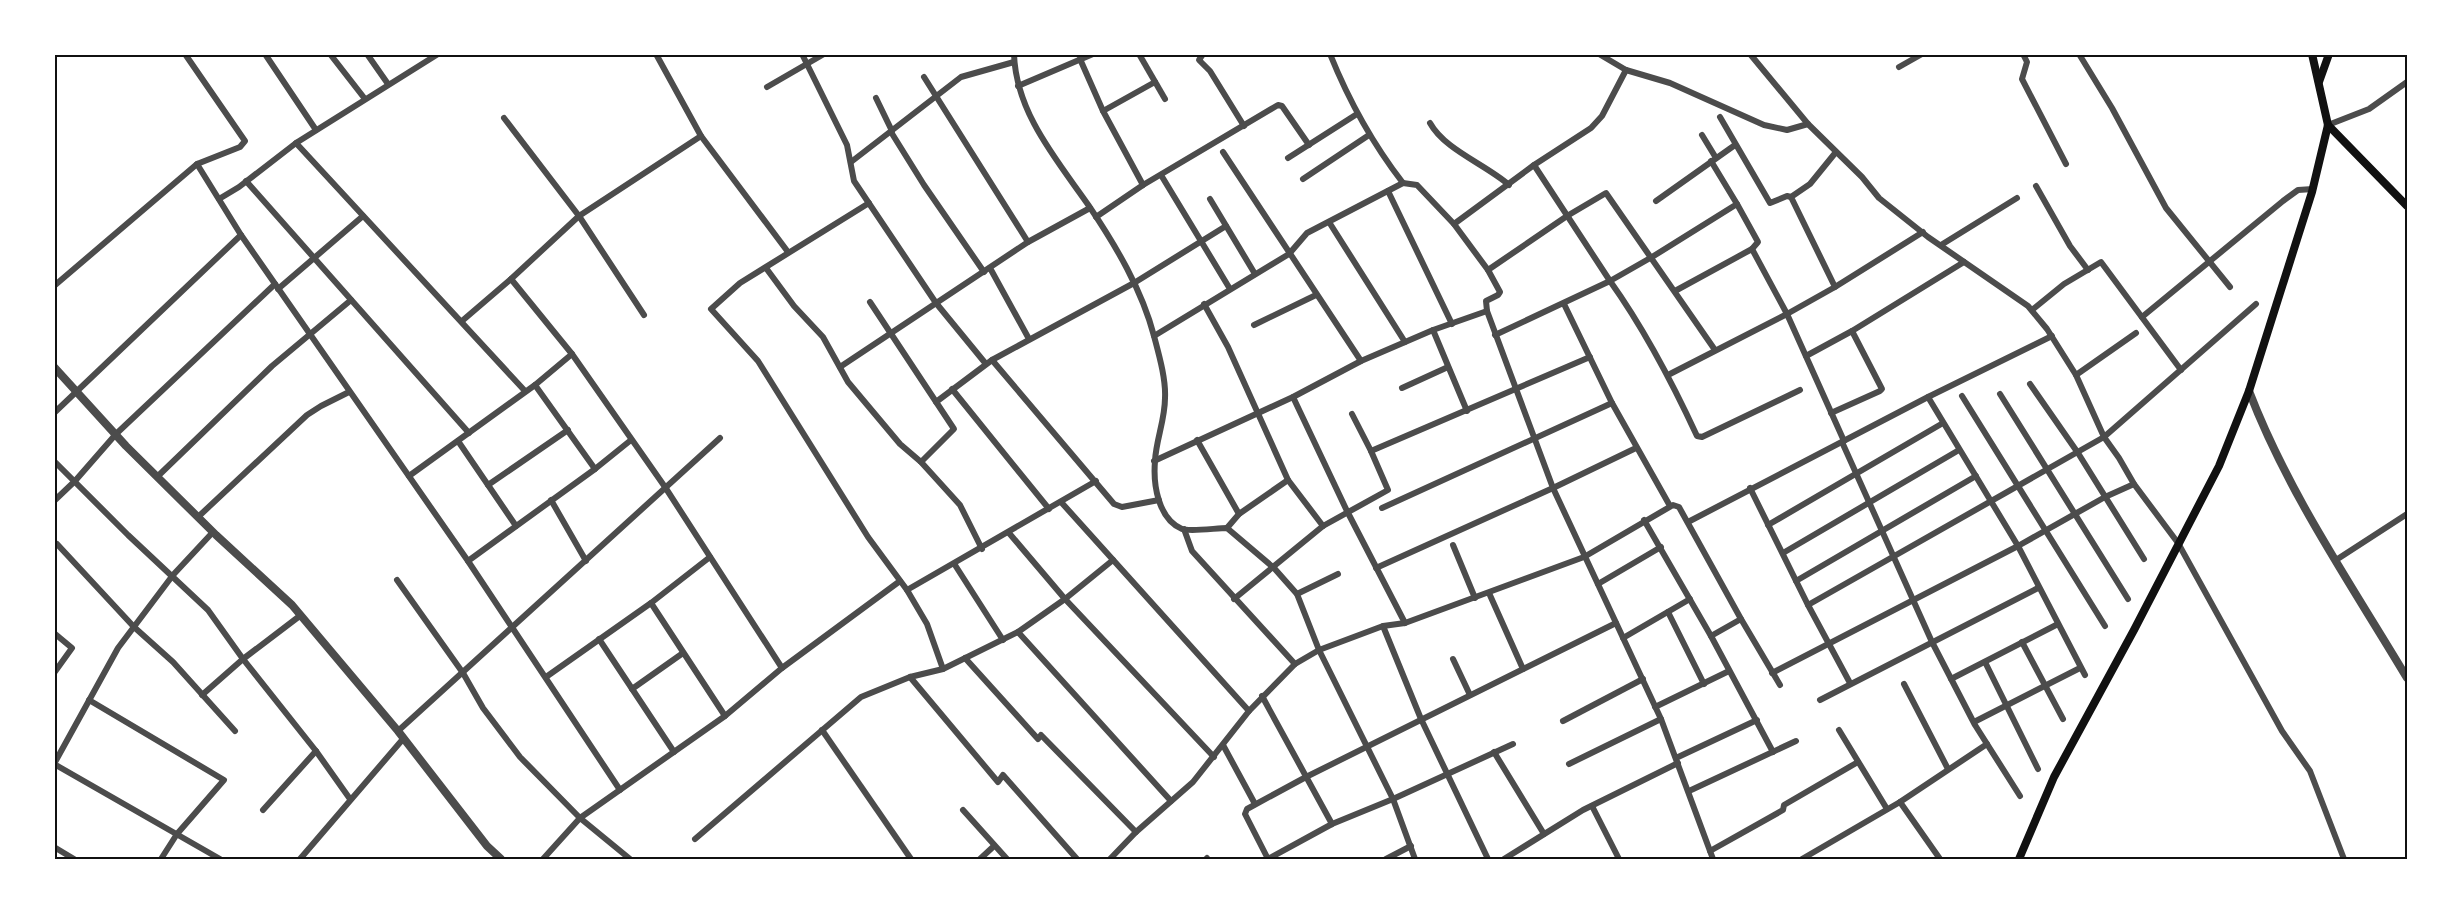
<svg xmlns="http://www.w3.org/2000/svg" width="2461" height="913" font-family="Manrope,sans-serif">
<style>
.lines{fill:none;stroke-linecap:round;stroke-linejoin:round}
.minor{stroke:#4c4c4c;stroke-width:6}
.tertiary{stroke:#4c4c4c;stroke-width:8}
.secondary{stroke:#111;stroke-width:8}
.neatline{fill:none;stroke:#111;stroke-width:2}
</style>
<rect width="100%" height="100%" fill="#fff"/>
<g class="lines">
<g class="minor">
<polyline points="265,54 316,130"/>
<polyline points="330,54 365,99"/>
<polyline points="367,54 388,84"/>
<polyline points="438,54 296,143 525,391"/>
<polyline points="656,54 701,136 788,252"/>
<polyline points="802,54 847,145 854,181 936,303 986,364"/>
<path d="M1014,54C1016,113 1057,160 1089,206C1116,246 1142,290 1154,336C1159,355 1166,379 1165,398C1165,420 1156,440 1155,461C1153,484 1158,519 1182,529C1190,532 1217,528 1227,528L1274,568L1297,594L1319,650L1393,799L1415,859"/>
<polyline points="1139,54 1165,99"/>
<polyline points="1203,54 1199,60 1210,71 1244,126"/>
<path d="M1330,54C1349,101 1372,143 1403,183"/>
<polyline points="1599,54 1626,70 1670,83 1764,125 1787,130 1808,124"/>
<polyline points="1750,54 1808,124 1862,177 1879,198 1928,237 2028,306 2047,329 2076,375 2104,437 2119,458 2134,484 2178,543 2282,731 2310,771 2344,859"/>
<polyline points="2023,54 2027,62 2022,79 2066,164"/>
<polyline points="2079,54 2112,108 2166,208 2230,287"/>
<polyline points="1080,59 1103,111 1143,185"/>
<polyline points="1899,67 1922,54"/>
<polyline points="924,77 1028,242"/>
<polyline points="1018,86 1093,54"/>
<polyline points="767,87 824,54"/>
<polyline points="876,98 892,131"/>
<polyline points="1103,111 1155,82"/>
<polyline points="1720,117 1770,203 1787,196 1791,197"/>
<polyline points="504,118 579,216 644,315"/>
<path d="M1430,123C1445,150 1485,164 1509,185"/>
<polyline points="2328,125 2369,109 2407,82"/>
<polyline points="891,132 924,185 984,272"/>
<polyline points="1702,135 1716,158"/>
<polyline points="1223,152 1361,361"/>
<polyline points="1288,158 1357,114"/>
<path d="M1711,161L1737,204L1652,257L1610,281C1645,330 1672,382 1697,436L1702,437L1800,390"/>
<polyline points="851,162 961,77 1014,62"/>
<polyline points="197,164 241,235 468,561 620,790"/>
<polyline points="1161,175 1230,289"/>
<polyline points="1303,179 1369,135"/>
<polyline points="246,181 469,433"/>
<polyline points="2036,186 2070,246 2088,270"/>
<polyline points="1388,191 1452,324"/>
<polyline points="219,199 239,187 296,143"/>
<polyline points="1210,199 1255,274"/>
<polyline points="1656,201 1735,145"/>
<polyline points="869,203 740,283 711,309 758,361 868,537 907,590 927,624 943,669"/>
<polyline points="1737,204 1758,242 1752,249"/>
<polyline points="1096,217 1143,185 1278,105 1282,106 1309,145"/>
<polyline points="1329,222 1405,342"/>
<polyline points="1454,224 1534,165 1591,128 1602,116 1626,70"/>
<polyline points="1941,245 2017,198"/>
<polyline points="766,268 794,306 823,337 848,382 900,444 921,462 960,505 982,549"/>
<polyline points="990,268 1029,339"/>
<polyline points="1488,270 1567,216 1606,193 1715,350"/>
<polyline points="511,279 572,354 665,487 782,668"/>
<polyline points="54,286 197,164 240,147 245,141 185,54"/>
<polyline points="1835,287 1923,232"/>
<polyline points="278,289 363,216"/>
<polyline points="1675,291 1752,249 1787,314 1835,287 1791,197 1810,184 1836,152"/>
<polyline points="870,302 954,429 921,462"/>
<polyline points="1204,304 1228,347 1288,480 1323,526"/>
<polyline points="1564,304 1612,403 1670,506"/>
<polyline points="2032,310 2064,284 2101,262 2181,370"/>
<polyline points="2142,317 2283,201 2298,190 2313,189"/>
<polyline points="462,321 511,279 579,216 701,136"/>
<polyline points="1254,325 1316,295"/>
<polyline points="1433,330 1467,411"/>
<polyline points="1852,331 1964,262"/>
<polyline points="1495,335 1610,281 1534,165"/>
<polyline points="1154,336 1289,254 1307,233 1403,183 1417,185 1454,224 1488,270 1500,292 1498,295 1486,301 1487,311"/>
<polyline points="1806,356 1852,331 1882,389 1880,391 1831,413"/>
<polyline points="992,360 1114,504 1122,507 1159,500"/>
<polyline points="840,367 1028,242 1090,208"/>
<polyline points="1668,375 1787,314 1844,441"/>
<polyline points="2076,375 2136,333"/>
<polyline points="2030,384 2078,453 2144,559"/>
<polyline points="535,385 595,469"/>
<polyline points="1402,388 1448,367"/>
<polyline points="952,389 1049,509"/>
<polyline points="2000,394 2128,599"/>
<polyline points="1962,396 2105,626"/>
<polyline points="1293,397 1347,511 1405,623"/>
<polyline points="1928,397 2018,546 2085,675"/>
<polyline points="936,402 992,360 1134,283 1226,226"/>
<polyline points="54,413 241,235"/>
<polyline points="1197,440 1239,514"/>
<polyline points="458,441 516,526"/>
<polyline points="1842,442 1932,642 1975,725 2020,796"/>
<polyline points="1371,451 1590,357"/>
<polyline points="54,461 128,535 208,610 243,659 316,751 350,799"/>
<polyline points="1154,461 1293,397 1361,361 1433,330 1487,311 1553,488 1661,719 1713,859"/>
<polyline points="409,476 535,385 572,354"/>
<polyline points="157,477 272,366 351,300"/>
<polyline points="488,485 568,430"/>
<polyline points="1750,488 1808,605 1850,683"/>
<polyline points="551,500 586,561"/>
<polyline points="54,501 75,481 116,434 275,284"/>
<polyline points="1061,502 1249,711"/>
<polyline points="1382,508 1612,403"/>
<polyline points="198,517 307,415 321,406 349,392"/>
<polyline points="1644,520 1711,636 1773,752"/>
<polyline points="1688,522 1928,397 2052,336"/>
<polyline points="1768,525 1943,423"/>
<polyline points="1227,528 1239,514 1288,480"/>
<polyline points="1184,529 1192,551 1295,664"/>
<polyline points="1009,533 1065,599 1214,757"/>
<polyline points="57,544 134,627 173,662 235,731"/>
<polyline points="1453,545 1475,598"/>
<polyline points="1783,553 1959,450"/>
<polyline points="2336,560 2407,514"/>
<polyline points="468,561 595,469 631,440"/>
<polyline points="955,565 1003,640"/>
<polyline points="1376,568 1553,488 1636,448"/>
<polyline points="397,580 463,673 483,708 520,757 580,818 630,859"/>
<polyline points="1796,581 1976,476"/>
<polyline points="1598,584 1661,547"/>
<polyline points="907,590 1096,481"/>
<polyline points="1489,593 1523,669"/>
<polyline points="1297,594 1338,574"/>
<polyline points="1234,599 1323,526 1388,490 1371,451 1352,414"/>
<polyline points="651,603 725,716"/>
<polyline points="1808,605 2104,437 2256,304"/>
<polyline points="1668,612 1704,684"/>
<polyline points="1383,626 1421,719 1488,859"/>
<polyline points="1018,632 1171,801"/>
<polyline points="54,633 72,648 54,673"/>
<polyline points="1711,636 1741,619"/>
<polyline points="1623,638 1690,599"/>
<polyline points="599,639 674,752"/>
<polyline points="2022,642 2063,719"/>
<polyline points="965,658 1038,739 1041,735 1136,832"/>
<polyline points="1453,659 1470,695"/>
<polyline points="1985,662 2038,769"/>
<polyline points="1772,673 2018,546 2105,497 2134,484"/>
<polyline points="546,677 651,603 710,557"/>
<polyline points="910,677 998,782 1003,775 1077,859"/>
<polyline points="1951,679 2058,624"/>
<polyline points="1904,684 1948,769"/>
<polyline points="632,689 683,653"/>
<polyline points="202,695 243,659 301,615"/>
<polyline points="1262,696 1332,824"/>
<polyline points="89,700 224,780 177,834 161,859"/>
<polyline points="1820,700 2038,588"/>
<polyline points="1655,707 1729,671"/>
<polyline points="1563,721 1643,679"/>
<polyline points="1974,722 2080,668"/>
<polyline points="822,730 911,859"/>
<polyline points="1839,730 1887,809"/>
<polyline points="398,731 720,438"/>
<polyline points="1223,745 1255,804"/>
<polyline points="1494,752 1544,834"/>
<polyline points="1676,758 1757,720"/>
<polyline points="54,764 118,648 173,575 213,532"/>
<polyline points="54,764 220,859"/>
<polyline points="1569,764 1661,719"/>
<polyline points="1689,791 1796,741"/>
<polyline points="1900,802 1940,859"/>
<polyline points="1592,806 1619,859"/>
<polyline points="263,810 316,751"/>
<polyline points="963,810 1007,859"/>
<polyline points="695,839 861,697 910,677 943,669 1018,632 1065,599 1113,560"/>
<polyline points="54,847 74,859"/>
<polyline points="1710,851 1783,810 1784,805 1858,762"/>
<polyline points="300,859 403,739"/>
<polyline points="543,859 580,818 725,716 782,668 900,581"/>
<polyline points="980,859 994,846"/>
<polyline points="1110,859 1136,832 1193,782 1249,711 1295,664 1319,650 1383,626 1405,623 1584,557 1673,505 1679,507 1741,619 1780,685"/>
<polyline points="1206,859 1207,858"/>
<polyline points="1268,859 1245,814 1247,809 1306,777 1616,623"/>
<polyline points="1268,859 1332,824 1393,799 1513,744"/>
<polyline points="1386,859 1411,846"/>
<polyline points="1504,859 1583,810 1678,763"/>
<polyline points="1802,859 1900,802 1987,744"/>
</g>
<g class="tertiary">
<polyline points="54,367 126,446 216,535 292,605 398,731 487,846 501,859"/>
<path d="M2249,391C2288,493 2351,584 2407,678"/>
</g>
<g class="secondary">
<polyline points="2319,82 2329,54"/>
<polyline points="2328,125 2407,206"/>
<polyline points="2019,859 2054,777 2134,630 2219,466 2249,391 2312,192 2328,125 2312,54"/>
</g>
</g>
<rect width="2461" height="913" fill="none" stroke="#ffffff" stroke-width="111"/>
<rect x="56" y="56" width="2350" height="802" class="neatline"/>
</svg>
